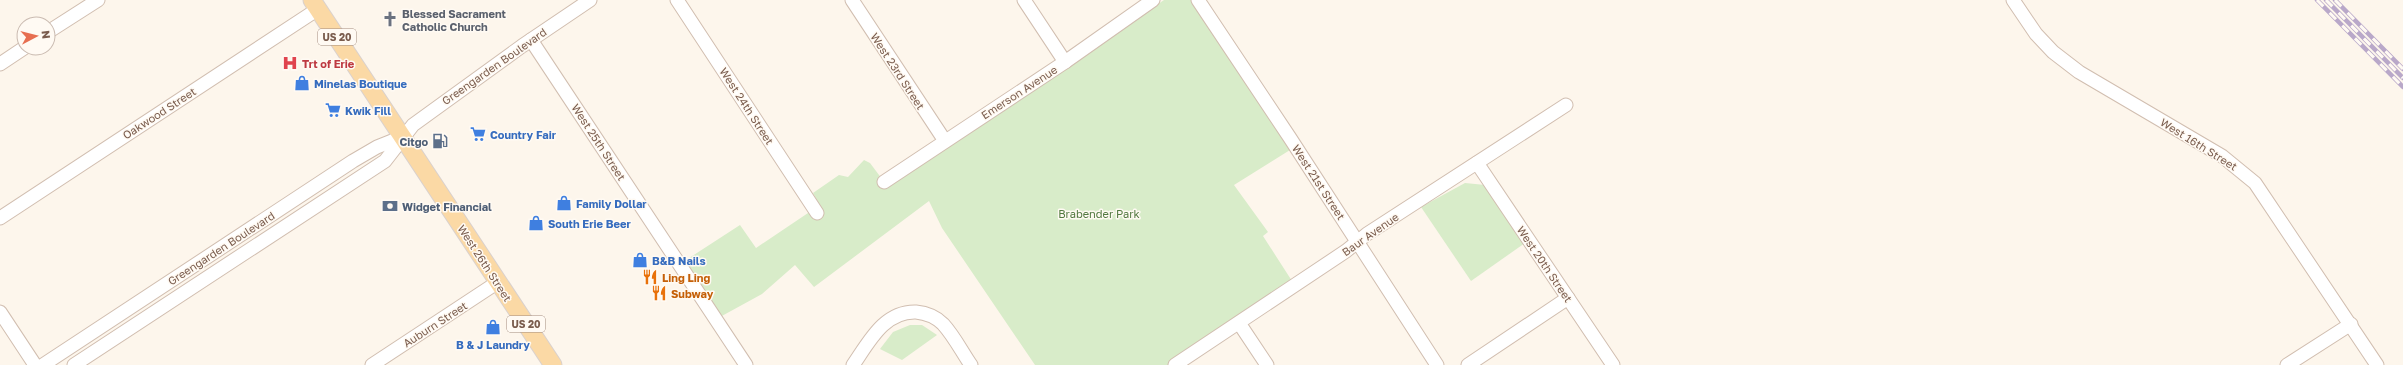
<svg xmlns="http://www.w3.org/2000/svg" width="2403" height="365" font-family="'Golos Text',sans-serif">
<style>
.green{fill:#d8ecc9}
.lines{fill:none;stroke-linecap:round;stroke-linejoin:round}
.minor-casing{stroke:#d1beb0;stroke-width:15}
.major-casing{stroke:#dad1cd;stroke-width:19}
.minor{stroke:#fff;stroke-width:13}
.major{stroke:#fbd9a5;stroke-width:17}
.rail-casing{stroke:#b9a8c9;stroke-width:4.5}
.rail{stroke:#fffaf3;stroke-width:3;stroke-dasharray:9;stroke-linecap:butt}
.labels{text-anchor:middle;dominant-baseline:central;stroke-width:3;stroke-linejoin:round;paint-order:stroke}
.shield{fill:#fffaf3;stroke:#a28b7f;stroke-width:1}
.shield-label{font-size:10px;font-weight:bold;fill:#7a5c4d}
.worship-label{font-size:11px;font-weight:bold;fill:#5b616d;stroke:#fffaf3;text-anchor:start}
.health-label{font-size:11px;font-weight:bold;fill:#be3a42;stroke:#fffaf3;text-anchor:start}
.street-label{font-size:11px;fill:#7a5c4d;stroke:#fffaf3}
.shop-label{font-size:11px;font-weight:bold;fill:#366cbe;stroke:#fffaf3;text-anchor:start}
.service-label{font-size:11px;font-weight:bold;fill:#4e5e75;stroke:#fffaf3;text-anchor:end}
.park-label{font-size:11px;fill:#537a41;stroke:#fffaf3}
.food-label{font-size:11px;font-weight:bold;fill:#c56008;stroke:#fffaf3;text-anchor:start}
</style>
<rect width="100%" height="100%" fill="#fdf6ec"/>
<g class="green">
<polygon points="1164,0 1192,0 1290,150 1234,185 1268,232 1263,236 1292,281 1169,365 1035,365 942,228 929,201 814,287 795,265 762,294 720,317 683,262 740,225 756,248 811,211 817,213 822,209 813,193 839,175 848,177 864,160 870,163 888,187"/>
<polygon points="1465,183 1485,185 1525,243 1471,281 1421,207"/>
<polygon points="910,325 922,325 937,335 902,360 880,349 893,332"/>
</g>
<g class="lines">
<defs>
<g id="minor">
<polyline points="677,0 817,213"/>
<polyline points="852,0 945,141"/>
<polyline points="1024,0 1065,62"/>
<polyline points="1198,0 1290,138 1437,365"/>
<polyline points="2013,0 2036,34 2053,52 2079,72 2222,156 2255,183 2377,365"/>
<polyline points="48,32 98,0"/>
<polyline points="531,40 746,365"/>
<polyline points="0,64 24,48"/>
<polyline points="1477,163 1613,365"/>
<polyline points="884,182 1065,62 1153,0"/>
<polyline points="0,218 318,9"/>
<polyline points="0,312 35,365"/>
<polyline points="1239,323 1267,365"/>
<polyline points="43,365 353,161 377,147 402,137"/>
<polyline points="74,365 385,161 413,125 522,46 590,0"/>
<polyline points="372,365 498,282"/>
<path d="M853,365C869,342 884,311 916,312C926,313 936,317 943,324C954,336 962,352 971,365"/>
<polyline points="1175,365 1346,251 1367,234 1566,105"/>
<polyline points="1468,365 1568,298"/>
<polyline points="2287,365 2351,324"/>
</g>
<polyline id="major" points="312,0 553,365"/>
</defs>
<use href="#minor" class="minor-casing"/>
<use href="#major" class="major-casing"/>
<use href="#minor" class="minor"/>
<use href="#major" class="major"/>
<defs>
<g id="rail">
<polyline points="2317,0 2403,87"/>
<polyline points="2326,0 2403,78"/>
<polyline points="2335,0 2403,69"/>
</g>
</defs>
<use href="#rail" class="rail-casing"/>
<use href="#rail" class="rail"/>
</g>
<defs>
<symbol id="church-bare" viewBox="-9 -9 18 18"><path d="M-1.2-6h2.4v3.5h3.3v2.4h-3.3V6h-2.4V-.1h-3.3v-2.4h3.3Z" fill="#6b7280" stroke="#fffaf3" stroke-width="2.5" paint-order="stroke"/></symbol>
<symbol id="hospital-bare" viewBox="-9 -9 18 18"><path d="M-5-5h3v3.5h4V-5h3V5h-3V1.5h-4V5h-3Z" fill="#e0444e" stroke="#fffaf3" stroke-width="2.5" paint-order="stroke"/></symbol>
<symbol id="shop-bare" viewBox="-9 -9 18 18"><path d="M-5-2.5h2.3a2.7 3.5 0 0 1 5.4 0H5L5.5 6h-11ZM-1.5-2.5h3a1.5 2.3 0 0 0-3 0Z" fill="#3f7fe0" stroke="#fffaf3" stroke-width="2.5" paint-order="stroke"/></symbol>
<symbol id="supermarket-bare" viewBox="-9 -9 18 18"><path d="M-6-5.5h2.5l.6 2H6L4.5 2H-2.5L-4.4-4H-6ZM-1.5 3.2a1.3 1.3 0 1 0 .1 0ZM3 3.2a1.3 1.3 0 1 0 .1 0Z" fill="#3f7fe0" stroke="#fffaf3" stroke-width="2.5" paint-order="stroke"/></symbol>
<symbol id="fuel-bare" viewBox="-9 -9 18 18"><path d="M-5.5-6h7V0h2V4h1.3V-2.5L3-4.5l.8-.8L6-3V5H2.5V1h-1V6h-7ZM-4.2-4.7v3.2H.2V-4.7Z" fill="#5c6f8a" stroke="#fffaf3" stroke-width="2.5" paint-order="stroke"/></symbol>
<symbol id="bank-bare" viewBox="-9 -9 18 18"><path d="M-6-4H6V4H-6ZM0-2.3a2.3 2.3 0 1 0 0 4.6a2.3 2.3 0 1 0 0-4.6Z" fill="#5c6f8a" stroke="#fffaf3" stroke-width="2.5" paint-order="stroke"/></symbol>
<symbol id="restaurant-bare" viewBox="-9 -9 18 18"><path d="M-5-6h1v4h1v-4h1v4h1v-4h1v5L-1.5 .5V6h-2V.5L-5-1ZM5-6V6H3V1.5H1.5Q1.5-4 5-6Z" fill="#e8710a" stroke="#fffaf3" stroke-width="2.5" paint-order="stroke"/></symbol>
</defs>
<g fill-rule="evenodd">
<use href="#church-bare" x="379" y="8" width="22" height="22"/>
<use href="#hospital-bare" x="279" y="52" width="22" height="22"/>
<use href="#shop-bare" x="291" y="72" width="22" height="22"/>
<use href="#supermarket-bare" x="322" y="99" width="22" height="22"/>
<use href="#supermarket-bare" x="467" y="123" width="22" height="22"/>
<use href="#fuel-bare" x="429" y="130" width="22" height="22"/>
<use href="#shop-bare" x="553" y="192" width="22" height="22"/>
<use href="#bank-bare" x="379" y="195" width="22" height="22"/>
<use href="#shop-bare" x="525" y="212" width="22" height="22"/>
<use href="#shop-bare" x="629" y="249" width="22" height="22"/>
<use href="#restaurant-bare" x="639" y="266" width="22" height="22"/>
<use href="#restaurant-bare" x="648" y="282" width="22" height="22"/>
<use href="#shop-bare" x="482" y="316" width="22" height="22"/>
</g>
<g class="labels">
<g class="shield">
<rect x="318" y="29" width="38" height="16" rx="3"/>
<rect x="507" y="316" width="38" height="16" rx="3"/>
</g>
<g class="shield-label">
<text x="337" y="37">US 20</text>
<text x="526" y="324">US 20</text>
</g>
<g class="worship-label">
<text x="402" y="13">Blessed Sacrament<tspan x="402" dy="13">Catholic Church</tspan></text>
</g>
<g class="health-label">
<text x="302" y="63">Trt of Erie</text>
</g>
<g class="street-label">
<text transform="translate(494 66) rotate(-35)">Greengarden Boulevard</text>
<text transform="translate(898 71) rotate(57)">West 23rd Street</text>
<text transform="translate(1019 92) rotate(-33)">Emerson Avenue</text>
<text transform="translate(747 106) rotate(57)">West 24th Street</text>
<text transform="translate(159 113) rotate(-33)">Oakwood Street</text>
<text transform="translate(599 142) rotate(57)">West 25th Street</text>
<text transform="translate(2199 144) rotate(32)">West 16th Street</text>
<text transform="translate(1319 182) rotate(57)">West 21st Street</text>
<text transform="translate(1370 234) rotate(-35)">Baur Avenue</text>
<text transform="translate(221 248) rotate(-33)">Greengarden Boulevard</text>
<text transform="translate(485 263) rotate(57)">West 26th Street</text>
<text transform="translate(1545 264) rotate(56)">West 20th Street</text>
<text transform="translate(435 324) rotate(-33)">Auburn Street</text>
</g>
<g class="shop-label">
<text x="314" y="83">Minelas Boutique</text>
<text x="345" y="110">Kwik Fill</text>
<text x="490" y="134">Country Fair</text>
<text x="576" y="203">Family Dollar</text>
<text x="548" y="223">South Erie Beer</text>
<text x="652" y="260">B&amp;B Nails</text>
<text x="493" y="344" text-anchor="middle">B &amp; J Laundry</text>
</g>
<g class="service-label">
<text x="428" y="141">Citgo</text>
<text x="402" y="206" text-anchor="start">Widget Financial</text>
</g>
<g class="park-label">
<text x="1099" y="213">Brabender Park</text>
</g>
<g class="food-label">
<text x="662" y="277">Ling Ling</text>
<text x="671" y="293">Subway</text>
</g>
</g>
<g transform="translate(36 36) rotate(83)"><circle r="19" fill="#fffaf3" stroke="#cabbb1"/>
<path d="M0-3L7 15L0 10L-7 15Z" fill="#e76f51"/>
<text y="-6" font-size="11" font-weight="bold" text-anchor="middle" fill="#7a5c4d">N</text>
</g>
</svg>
